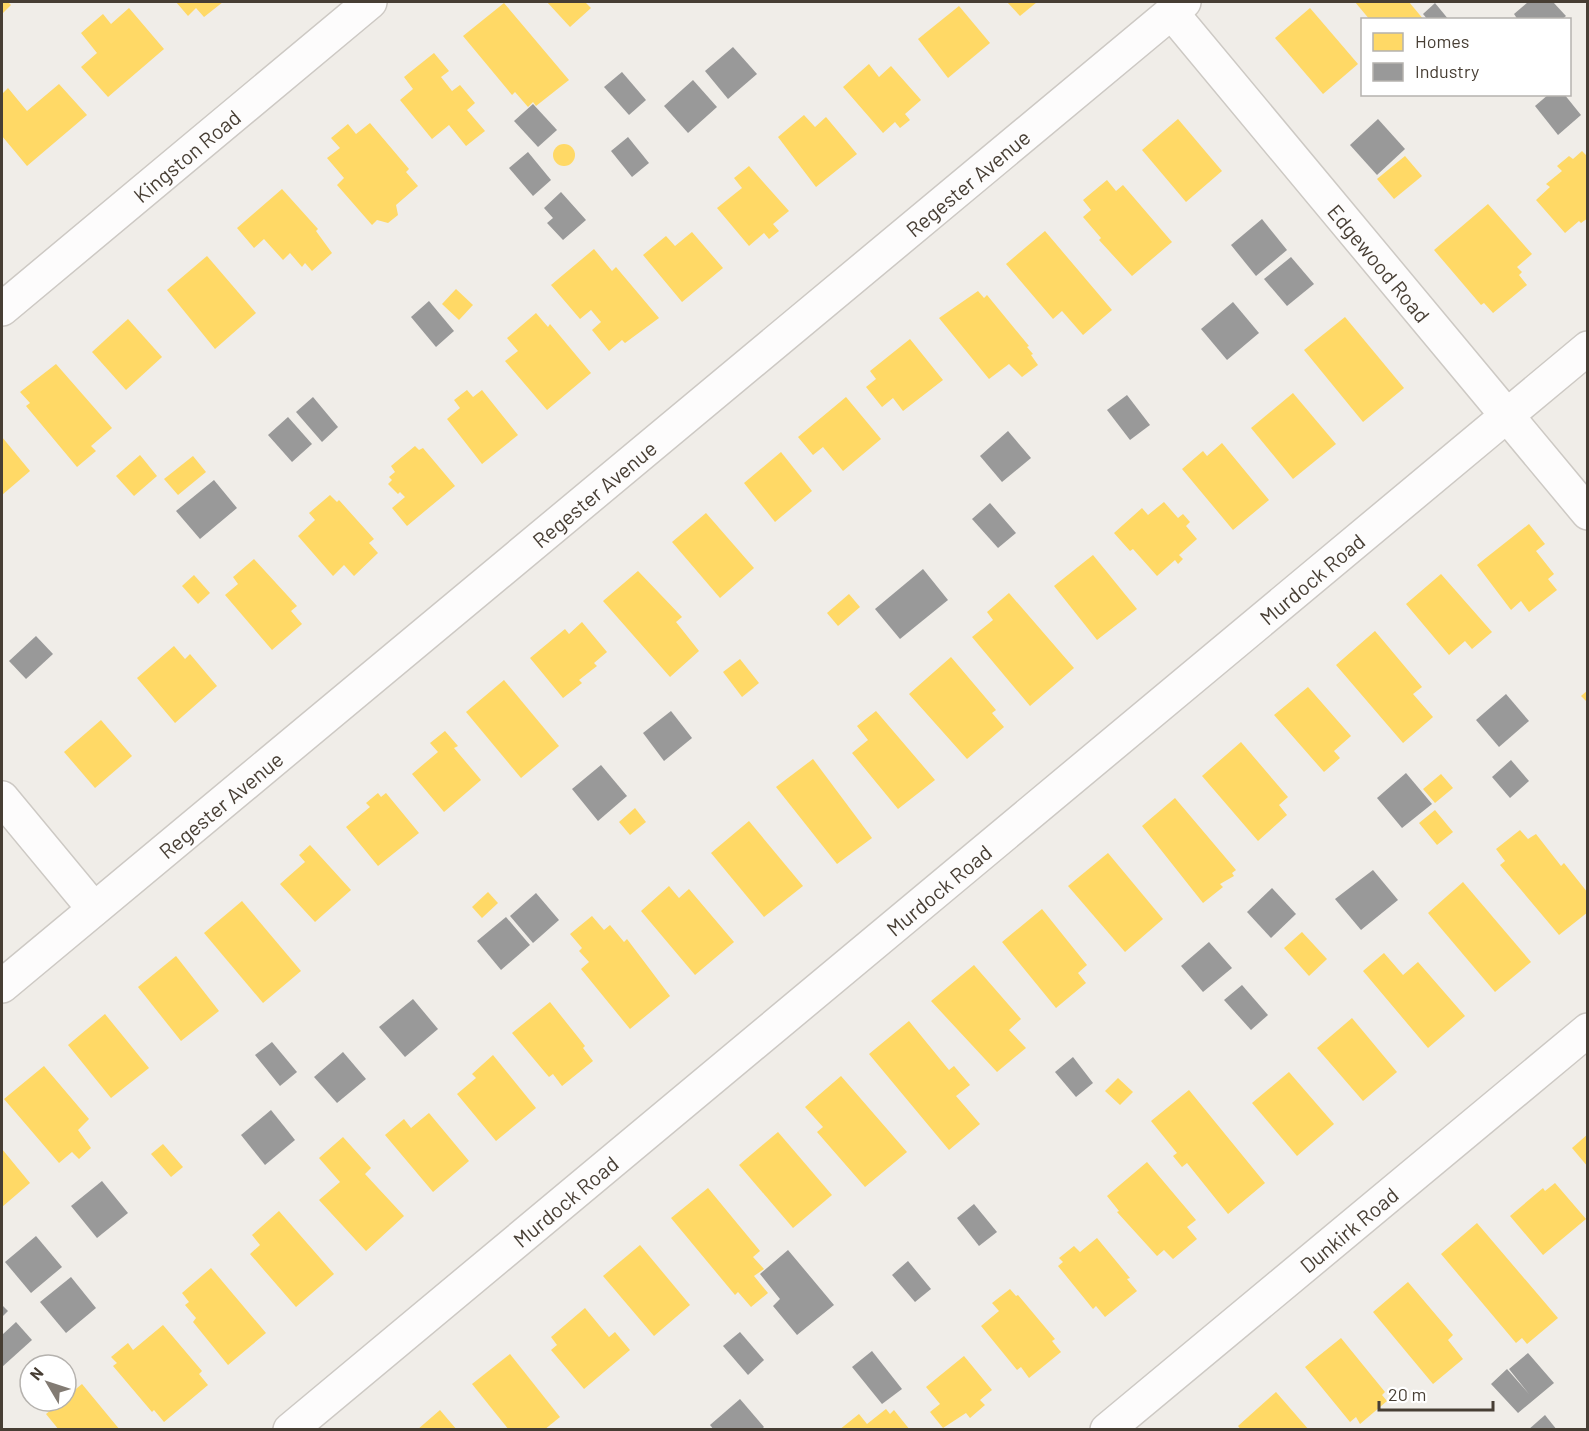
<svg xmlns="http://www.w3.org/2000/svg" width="1589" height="1431" font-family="Barlow,sans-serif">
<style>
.homes{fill:#ffd966}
.industry{fill:#999}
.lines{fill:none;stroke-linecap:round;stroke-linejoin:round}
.minor-casing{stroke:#cdc9c4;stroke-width:36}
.minor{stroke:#fdfcfc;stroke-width:33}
.labels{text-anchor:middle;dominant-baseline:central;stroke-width:6;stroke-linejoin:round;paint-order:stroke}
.street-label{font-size:21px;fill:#473e34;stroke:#fff}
</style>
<rect width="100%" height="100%" fill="#f0ede8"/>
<g class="homes">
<polygon points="2,2 8,2 11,5 2,14"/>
<polygon points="176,2 223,2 204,17 196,8 188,16"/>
<polygon points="547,2 585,2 591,8 570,27"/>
<polygon points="1007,2 1037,2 1020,16"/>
<polygon points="1355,2 1409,2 1424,20 1370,20"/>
<polygon points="504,3 569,80 536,106 533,102 528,107 515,92 512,95 463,36"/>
<polygon points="959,6 990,43 948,78 918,39"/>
<polygon points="129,8 164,49 108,97 81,67 97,53 81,33 103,14 111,24"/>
<polygon points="1310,8 1358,64 1323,94 1275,38"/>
<polygon points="434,53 449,71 441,77 452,91 460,85 475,103 467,110 485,131 466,146 449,125 432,139 400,100 413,89 404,77"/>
<polygon points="869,64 879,77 891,66 921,100 905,114 910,120 900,128 895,122 883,133 843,87"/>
<polygon points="59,84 87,115 27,166 2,136 2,94 8,88 27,111"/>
<polygon points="804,115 815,127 826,117 857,154 816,187 778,137"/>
<polygon points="1178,119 1222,171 1186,202 1142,150"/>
<polygon points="370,123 409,169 406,172 418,186 396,205 398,215 388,223 377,220 372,225 337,185 344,178 327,158 340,148 331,138 348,124 356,134"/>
<circle cx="564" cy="155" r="11"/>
<polygon points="1582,151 1588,157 1588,218 1581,223 1579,221 1565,233 1536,200 1550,187 1546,184 1562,171 1557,166 1569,156 1573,159"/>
<polygon points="1405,156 1422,176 1394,199 1377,179"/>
<polygon points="749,166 789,211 773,224 779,231 769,239 764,233 749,246 717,208 742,188 734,178"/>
<polygon points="1107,180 1116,191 1123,185 1172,242 1132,276 1099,240 1101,238 1083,217 1091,210 1083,200"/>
<polygon points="282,189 318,229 316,231 332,253 312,271 305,263 302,267 290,253 283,260 264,239 254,248 237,228"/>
<polygon points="1488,204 1532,254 1517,267 1522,272 1519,275 1527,285 1493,313 1484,303 1481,305 1434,250"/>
<polygon points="1045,231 1112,310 1083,335 1062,311 1053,319 1006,264"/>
<polygon points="692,232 723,268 682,302 643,255 666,236 675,246"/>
<polygon points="594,249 612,271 616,267 659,318 625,343 622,340 609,351 592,330 601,322 591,310 580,319 551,285"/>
<polygon points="207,256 256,313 215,349 167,290"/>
<polygon points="456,289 473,305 459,320 442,304"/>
<polygon points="978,291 984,298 987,295 1029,346 1027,347 1033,354 1031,355 1038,365 1022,377 1009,364 989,379 939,318"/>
<polygon points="536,313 548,327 550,324 591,373 547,410 505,361 518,351 507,338"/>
<polygon points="1345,317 1404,388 1363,422 1304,350"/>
<polygon points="128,319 162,357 126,390 92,352"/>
<polygon points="910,339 943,380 903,411 893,398 882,407 866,387 876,379 870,371"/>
<polygon points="56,364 112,428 91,446 96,451 77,467 26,406 30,403 20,392"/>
<polygon points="467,390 473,397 482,390 518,435 482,464 447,419 460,408 454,400"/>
<polygon points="1293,393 1336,444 1293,479 1251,428"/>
<polygon points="846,397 881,439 843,471 823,447 813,455 798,437"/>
<polygon points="2,437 30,471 2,495"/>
<polygon points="1222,443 1269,500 1233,530 1182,469 1203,451 1207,456"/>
<polygon points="415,446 419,450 423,448 455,486 407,526 392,508 405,497 400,492 398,494 388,484 392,480 389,477 395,472 391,466"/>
<polygon points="781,452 812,491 775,522 744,483"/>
<polygon points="140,455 157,476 134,496 116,476"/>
<polygon points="193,456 206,472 178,495 164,479"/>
<polygon points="330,495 337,502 339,500 374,539 369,543 378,553 354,576 344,565 333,576 298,536 315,520 309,513"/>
<polygon points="1164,502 1178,518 1183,514 1190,522 1186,526 1197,539 1179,555 1183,559 1178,564 1175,560 1157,576 1133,549 1130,551 1114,533 1142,508 1148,515"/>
<polygon points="706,513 754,568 720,598 672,542"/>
<polygon points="1529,524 1545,544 1536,551 1554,574 1548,579 1557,590 1529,612 1521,601 1511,610 1477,565"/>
<polygon points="1093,555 1137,609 1097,640 1054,586"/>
<polygon points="254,559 297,606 291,611 302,624 272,650 225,595 238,584 233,577"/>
<polygon points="638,571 682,617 676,622 699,651 670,677 603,601"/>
<polygon points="1441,574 1492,632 1472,649 1465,641 1449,655 1406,604"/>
<polygon points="194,575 210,593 198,604 182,586"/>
<polygon points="1009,593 1074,668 1030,706 972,637 993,620 987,612"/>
<polygon points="849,594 860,607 838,626 827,613"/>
<polygon points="582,622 607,652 594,663 597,666 579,680 582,683 563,698 530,658 565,629 569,634"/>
<polygon points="1375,631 1422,687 1413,694 1433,717 1403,743 1336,665"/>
<polygon points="174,646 185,659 190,654 217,686 175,723 137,678"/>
<polygon points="951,657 996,710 992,713 1004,727 967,759 909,694"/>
<polygon points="740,659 759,683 742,697 723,672"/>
<polygon points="504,680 559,746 521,778 466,712"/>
<polygon points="1308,687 1351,736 1334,751 1340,758 1324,772 1274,715"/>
<polygon points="1588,690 1588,703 1581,696"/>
<polygon points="876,711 935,780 898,809 852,753 868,740 857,726"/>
<polygon points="101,720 132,756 95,788 64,752"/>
<polygon points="445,731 458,746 454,748 481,780 444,812 412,774 438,752 430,743"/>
<polygon points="1241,742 1288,797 1279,805 1287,815 1258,841 1202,776"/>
<polygon points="813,759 872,838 837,864 776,787"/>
<polygon points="1441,774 1453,788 1435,803 1423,789"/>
<polygon points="378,793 381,797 386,793 419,833 378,866 346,827 370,807 366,803"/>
<polygon points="1175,798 1236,870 1232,873 1234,876 1220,884 1223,887 1203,903 1142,826"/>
<polygon points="635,808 646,822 630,835 619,822"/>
<polygon points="1435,810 1453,832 1437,845 1419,823"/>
<polygon points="749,821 803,886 764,917 711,853"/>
<polygon points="1520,830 1528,839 1536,834 1561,866 1564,863 1588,893 1588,912 1559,935 1500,865 1505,861 1496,849"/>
<polygon points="310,845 351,890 315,922 280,884 305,862 299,855"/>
<polygon points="1108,853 1163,919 1125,952 1068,886"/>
<polygon points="1463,882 1531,962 1495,992 1428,913"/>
<polygon points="669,886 679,898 689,889 734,942 695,975 641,911"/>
<polygon points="488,892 498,903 482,918 472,907"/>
<polygon points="242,901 301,971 263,1003 204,933"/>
<polygon points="1042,909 1087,965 1078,973 1086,983 1056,1008 1002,942"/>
<polygon points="592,916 604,930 610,925 624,942 627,939 670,996 630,1029 581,969 589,962 579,951 582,948 570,934"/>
<polygon points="1302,932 1327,959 1309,976 1284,948"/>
<polygon points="1384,953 1403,975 1418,962 1465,1016 1428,1048 1363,971"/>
<polygon points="176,956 219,1011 181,1041 138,987"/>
<polygon points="974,965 1021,1019 1009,1030 1026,1048 997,1072 931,1001"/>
<polygon points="550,1002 585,1046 583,1048 593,1061 562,1086 553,1074 549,1077 512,1033"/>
<polygon points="105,1014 149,1068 111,1098 68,1045"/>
<polygon points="1352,1018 1397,1072 1363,1101 1317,1048"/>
<polygon points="909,1021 949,1070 954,1066 970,1085 956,1096 980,1124 949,1150 869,1054"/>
<polygon points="493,1055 536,1108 496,1141 457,1094 476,1078 472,1074"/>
<polygon points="44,1066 89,1119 78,1130 91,1148 79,1159 72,1152 59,1163 4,1099"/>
<polygon points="1289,1072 1334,1124 1297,1156 1252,1103"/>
<polygon points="841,1076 907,1152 865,1187 817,1132 823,1127 805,1107"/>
<polygon points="1118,1078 1133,1092 1120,1105 1105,1091"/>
<polygon points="1189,1090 1265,1183 1228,1214 1187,1163 1182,1167 1173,1156 1177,1153 1151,1121"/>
<polygon points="429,1113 469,1161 433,1192 385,1135 404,1119 411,1128"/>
<polygon points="778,1132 832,1195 793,1228 739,1165"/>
<polygon points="1588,1134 1588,1167 1572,1148"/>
<polygon points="343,1137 371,1168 365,1174 404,1216 366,1251 319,1200 340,1182 319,1158"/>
<polygon points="163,1144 183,1167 171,1177 151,1154"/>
<polygon points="2,1149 30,1183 2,1207"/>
<polygon points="1147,1162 1196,1220 1187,1227 1197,1239 1173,1259 1164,1250 1157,1256 1117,1212 1119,1211 1107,1196"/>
<polygon points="1555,1183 1586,1219 1543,1255 1510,1216 1543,1188 1545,1191"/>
<polygon points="708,1188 760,1251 753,1257 764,1269 754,1276 768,1293 751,1307 738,1292 735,1295 671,1218"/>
<polygon points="279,1211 334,1274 296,1307 250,1254 260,1245 252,1235"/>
<polygon points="1477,1223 1558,1318 1527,1344 1522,1338 1516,1343 1441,1254"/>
<polygon points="1097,1238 1130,1278 1127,1279 1137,1291 1105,1317 1096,1306 1093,1309 1058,1266 1063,1262 1059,1258 1074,1246 1080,1252"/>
<polygon points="640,1245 690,1305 654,1336 603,1276"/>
<polygon points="211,1268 266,1333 228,1365 193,1322 196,1318 185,1305 189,1302 182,1293"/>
<polygon points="1408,1282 1453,1335 1448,1340 1463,1359 1433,1384 1373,1312"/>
<polygon points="1010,1289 1016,1296 1018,1295 1055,1339 1052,1341 1061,1352 1029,1378 1021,1367 1017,1370 981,1326 999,1311 992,1303"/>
<polygon points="585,1308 609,1337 615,1332 630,1350 584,1389 551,1350 557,1345 551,1337"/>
<polygon points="163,1325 202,1371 199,1374 208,1385 164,1422 154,1410 152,1412 113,1366 117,1363 111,1357 128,1343 133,1350"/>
<polygon points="1341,1338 1385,1392 1382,1395 1387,1401 1360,1424 1356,1417 1350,1422 1305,1367"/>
<polygon points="510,1354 560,1417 544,1430 509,1430 472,1384"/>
<polygon points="964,1356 992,1390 980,1400 985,1405 970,1418 966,1413 943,1428 930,1412 940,1404 926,1387"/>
<polygon points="82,1384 120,1430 59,1430 46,1414 62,1401 66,1401 66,1397"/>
<polygon points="1276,1392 1309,1430 1241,1430 1238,1426"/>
<polygon points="886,1409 890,1414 894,1410 910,1430 839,1430 859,1414 867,1424"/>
<polygon points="440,1410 457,1430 417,1430"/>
</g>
<g class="industry">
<polygon points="1528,2 1553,2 1566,16 1561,20 1518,20 1514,14"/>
<polygon points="1435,3 1449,20 1428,20 1423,14"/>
<polygon points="733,47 757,74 728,99 705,71"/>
<polygon points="622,72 646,100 629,115 604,87"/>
<polygon points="693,80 717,107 688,133 664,106"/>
<polygon points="1549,94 1564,94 1581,115 1558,135 1535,106"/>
<polygon points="533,104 557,130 538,147 514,121"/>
<polygon points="1378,119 1405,149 1377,175 1350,145"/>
<polygon points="628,137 649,163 632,177 611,151"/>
<polygon points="528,152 551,180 533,196 509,168"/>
<polygon points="561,192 586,220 563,240 547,223 553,218 544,208"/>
<polygon points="1262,219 1287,250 1256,276 1231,245"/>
<polygon points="1291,257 1314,284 1287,306 1264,279"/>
<polygon points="429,301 454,331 436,347 411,317"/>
<polygon points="1233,302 1259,333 1227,360 1201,329"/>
<polygon points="1127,395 1150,425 1130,440 1107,410"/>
<polygon points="313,397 338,427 322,442 296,412"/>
<polygon points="288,417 312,444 292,462 268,435"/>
<polygon points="1008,431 1031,458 1002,482 980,456"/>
<polygon points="214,480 237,508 200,539 176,511"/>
<polygon points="990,503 1016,533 998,548 972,519"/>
<polygon points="923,569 948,600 900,639 875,609"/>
<polygon points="36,636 53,654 26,679 9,661"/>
<polygon points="1506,694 1529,721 1499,747 1476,720"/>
<polygon points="671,711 692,738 664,761 643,733"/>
<polygon points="1511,760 1529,781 1510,798 1492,777"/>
<polygon points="601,765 627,796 598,821 572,789"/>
<polygon points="1406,773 1432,804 1402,828 1377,798"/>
<polygon points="1373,870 1398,900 1361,930 1335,899"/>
<polygon points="1272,888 1296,914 1271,938 1247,912"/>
<polygon points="536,893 559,920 533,943 510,916"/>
<polygon points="506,917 530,945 501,970 477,941"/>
<polygon points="1209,942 1232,968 1203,992 1181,966"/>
<polygon points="1242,985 1268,1015 1251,1030 1224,1000"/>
<polygon points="413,999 438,1029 405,1057 379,1027"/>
<polygon points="272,1042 297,1072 280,1086 255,1055"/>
<polygon points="343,1052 366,1079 337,1103 314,1077"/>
<polygon points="1073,1057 1093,1083 1076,1097 1055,1072"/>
<polygon points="271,1110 295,1140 265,1165 241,1135"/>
<polygon points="102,1181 128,1213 97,1238 71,1206"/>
<polygon points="974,1204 997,1232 979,1246 957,1218"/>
<polygon points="36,1236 62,1267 31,1293 5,1262"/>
<polygon points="788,1250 834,1305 797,1335 773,1306 780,1299 760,1274"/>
<polygon points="908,1261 931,1289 915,1302 892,1275"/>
<polygon points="71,1277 96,1308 66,1333 40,1302"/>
<polygon points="2,1305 8,1311 2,1317"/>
<polygon points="16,1322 32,1340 2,1367 2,1335"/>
<polygon points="740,1332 764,1360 748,1375 723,1346"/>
<polygon points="872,1351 902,1389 882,1404 852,1367"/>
<polygon points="1528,1353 1554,1383 1518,1413 1491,1384 1507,1369 1529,1394 1509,1369"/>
<polygon points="740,1399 764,1427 761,1430 714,1430 710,1425"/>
<polygon points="1545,1415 1557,1430 1528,1430"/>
</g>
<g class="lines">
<defs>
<g id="minor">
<path id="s1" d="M1171,12L1588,513"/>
<path id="s2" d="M2,309L370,2"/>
<polyline points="2,798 94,909"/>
<path id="s3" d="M2,986L1184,2"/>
<path id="s4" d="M290,1430L1588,348"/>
<path id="s5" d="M1107,1430L1588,1030"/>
</g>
</defs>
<use href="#minor" class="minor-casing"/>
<use href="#minor" class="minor"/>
</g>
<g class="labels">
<g class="street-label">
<text stroke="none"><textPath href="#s2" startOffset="240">Kingston Road</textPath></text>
<text stroke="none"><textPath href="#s3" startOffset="1256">Regester Avenue</textPath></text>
<text stroke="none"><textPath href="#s1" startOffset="326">Edgewood Road</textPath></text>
<text stroke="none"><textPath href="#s3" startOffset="770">Regester Avenue</textPath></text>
<text stroke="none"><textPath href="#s4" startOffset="1330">Murdock Road</textPath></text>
<text stroke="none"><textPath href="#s3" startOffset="284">Regester Avenue</textPath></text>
<text stroke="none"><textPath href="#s4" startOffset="844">Murdock Road</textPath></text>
<text stroke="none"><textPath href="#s4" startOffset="358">Murdock Road</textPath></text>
<text stroke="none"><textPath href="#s5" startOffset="314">Dunkirk Road</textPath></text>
</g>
</g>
<rect width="1589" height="1431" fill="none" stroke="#473e34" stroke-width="6"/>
<rect x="1361" y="18" width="210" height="78" fill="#ffffff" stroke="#b5b2ae" stroke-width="1.5"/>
<rect x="1373" y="33" width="30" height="18" fill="#ffd966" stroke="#b5b2ae" stroke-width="1.5"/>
<text x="1415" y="48" font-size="18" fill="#473e34">Homes</text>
<rect x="1373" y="63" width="30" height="18" fill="#999999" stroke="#b5b2ae" stroke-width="1.5"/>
<text x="1415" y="78" font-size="18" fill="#473e34">Industry</text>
<g transform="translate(48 1383) rotate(309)"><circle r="28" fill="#ffffff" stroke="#b5b2ae" stroke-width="1.5"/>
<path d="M0-4.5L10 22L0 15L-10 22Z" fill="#827b73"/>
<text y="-9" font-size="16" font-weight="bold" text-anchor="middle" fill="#473e34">N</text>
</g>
<path d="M1379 1401v9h114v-9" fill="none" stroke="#473e34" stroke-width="3"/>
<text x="1388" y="1401" font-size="18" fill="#473e34" stroke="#ffffff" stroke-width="4.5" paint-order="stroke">20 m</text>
</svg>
